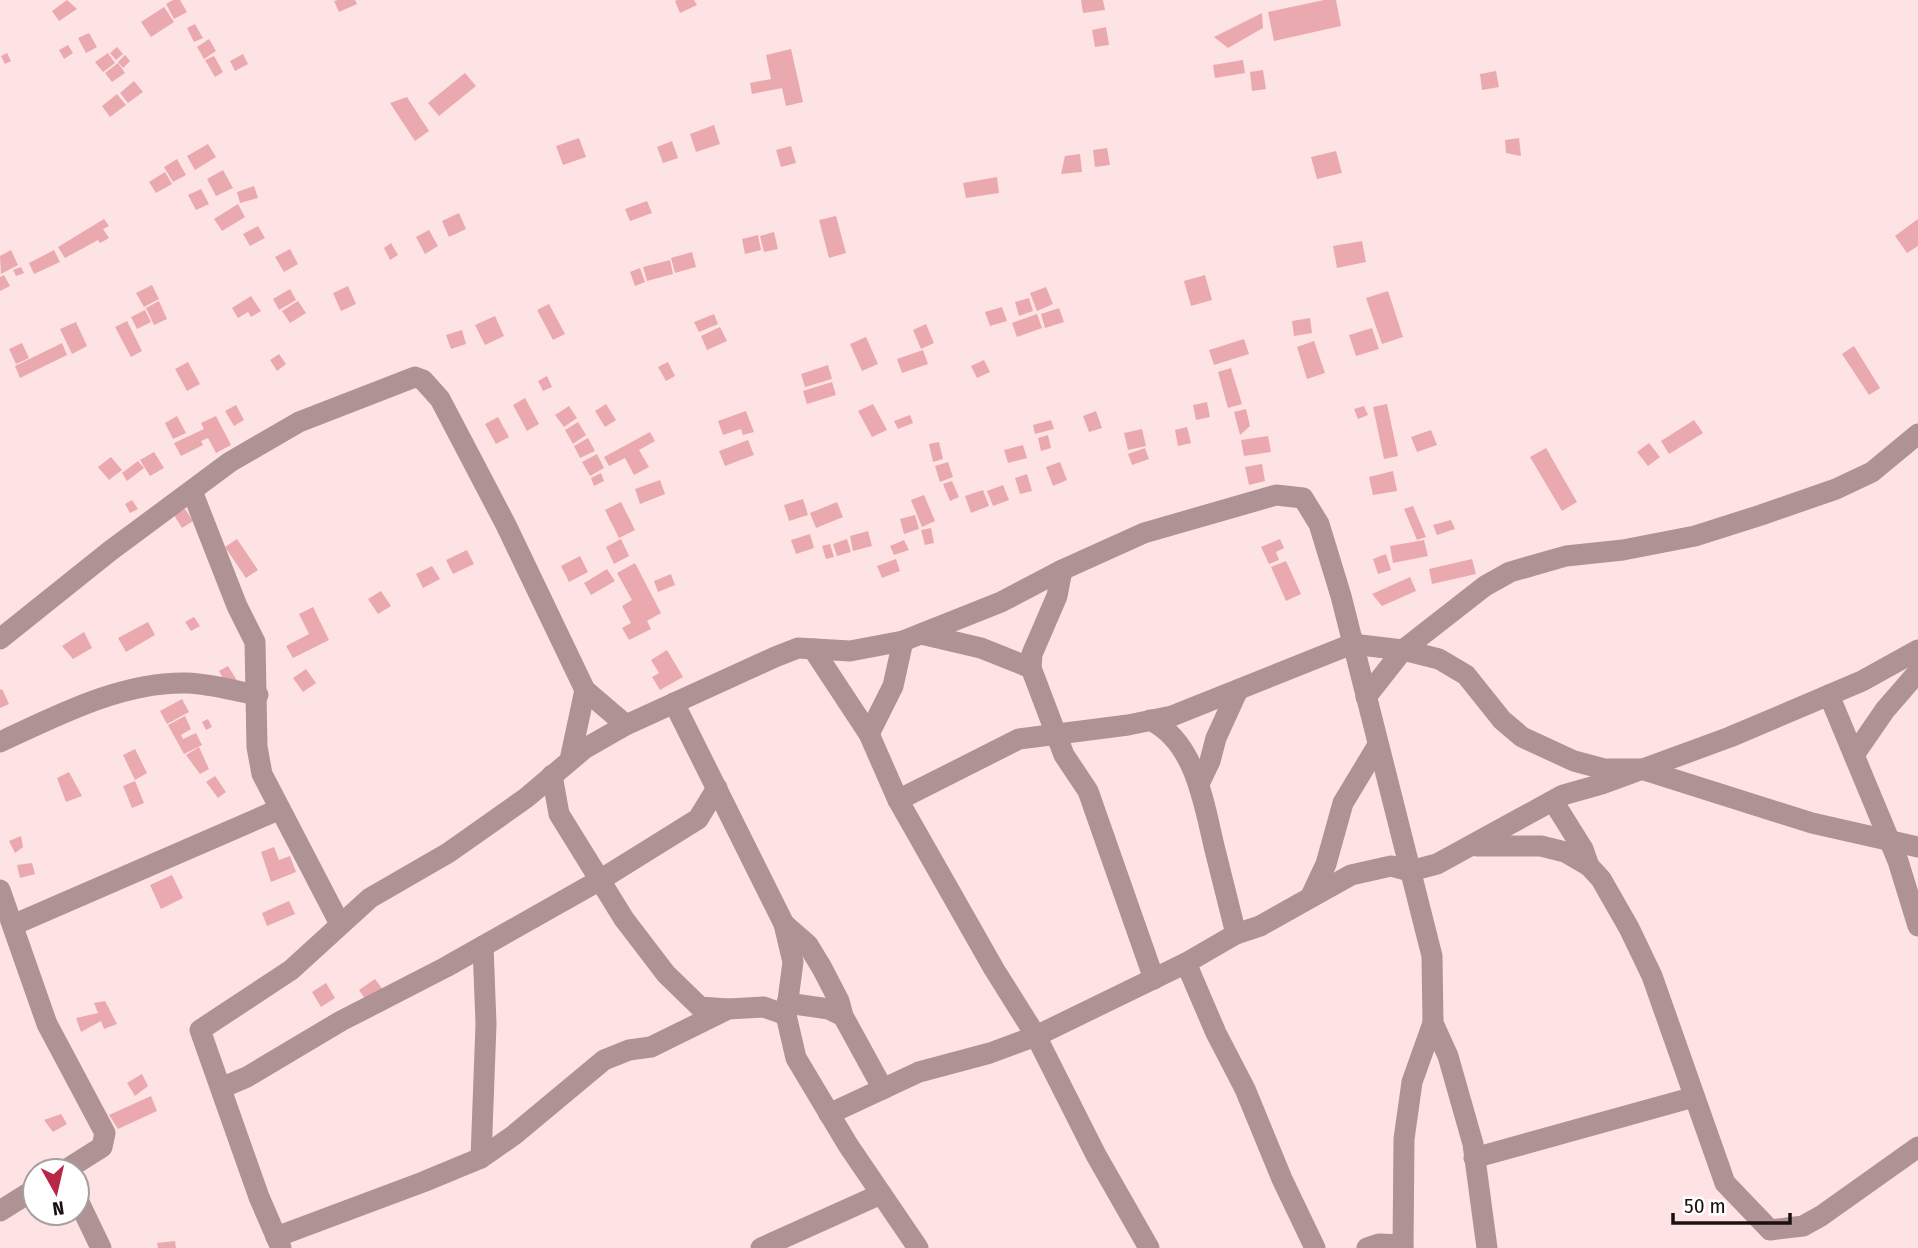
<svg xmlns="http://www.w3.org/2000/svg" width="1918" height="1248" font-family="'Fira Sans Condensed',sans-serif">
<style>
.building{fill:#eaa9ae}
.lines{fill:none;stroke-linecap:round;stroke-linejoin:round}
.minor{stroke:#af9294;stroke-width:21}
</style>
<rect width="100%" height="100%" fill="#fee3e5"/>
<g class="building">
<polygon points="67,0 77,9 59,21 52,11"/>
<polygon points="173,0 180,0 187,12 174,19 166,4"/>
<polygon points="338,0 355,0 357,4 339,12 334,1"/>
<polygon points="677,0 694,0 697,5 680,13 675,1"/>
<polygon points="1081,0 1103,0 1105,10 1083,13"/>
<polygon points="1324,0 1336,0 1341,26 1274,41 1268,12"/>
<polygon points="164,7 174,22 151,37 141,22"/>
<polygon points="1262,13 1263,28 1228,48 1214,37"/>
<polygon points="195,24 203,38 194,42 187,28"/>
<polygon points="1106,27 1109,45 1095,47 1092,30"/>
<polygon points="89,33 97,47 86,53 78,38"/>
<polygon points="209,39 216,51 204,59 197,47"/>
<polygon points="68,45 73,53 64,59 59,50"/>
<polygon points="117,47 123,54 116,60 110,53"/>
<polygon points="791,49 803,102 786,106 782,88 752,94 750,83 771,79 766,55"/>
<polygon points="7,53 11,61 5,64 1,56"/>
<polygon points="108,53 115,63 103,72 95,62"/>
<polygon points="243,54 248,64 235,71 230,61"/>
<polygon points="125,55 130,61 123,68 118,62"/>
<polygon points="214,56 223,72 215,77 205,60"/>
<polygon points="1243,60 1245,73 1215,78 1213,65"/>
<polygon points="118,63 125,73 112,82 105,73"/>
<polygon points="1263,70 1266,89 1252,91 1250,72"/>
<polygon points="1496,71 1499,87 1482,90 1480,74"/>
<polygon points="465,73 476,86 439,116 428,103"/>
<polygon points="134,81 143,92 128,103 120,93"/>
<polygon points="117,94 126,105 110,117 102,106"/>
<polygon points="407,97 429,131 415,141 390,103"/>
<polygon points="714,125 720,144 696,152 690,134"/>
<polygon points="579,138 586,157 563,165 556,146"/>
<polygon points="1519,138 1521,156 1506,153 1505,140"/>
<polygon points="672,141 678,158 663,163 657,147"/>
<polygon points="208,144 216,157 195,170 187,156"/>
<polygon points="791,146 796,163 781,167 776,150"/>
<polygon points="1107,148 1110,165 1095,167 1093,150"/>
<polygon points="1336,151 1342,173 1317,179 1311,157"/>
<polygon points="1080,154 1082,172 1061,174 1065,156"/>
<polygon points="177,159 186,175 173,182 164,167"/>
<polygon points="223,170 233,188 216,196 207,179"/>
<polygon points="165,172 172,184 156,193 149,182"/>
<polygon points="997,177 999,193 966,198 963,183"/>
<polygon points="254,186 258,198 240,203 237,192"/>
<polygon points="201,189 209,204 196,210 188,195"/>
<polygon points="647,201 652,213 630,221 625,209"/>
<polygon points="238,204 245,217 222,231 214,219"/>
<polygon points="459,213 466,229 449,237 442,221"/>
<polygon points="836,216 846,253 829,258 819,220"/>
<polygon points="104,219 109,226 103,229 109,238 100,243 98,240 65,258 58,247"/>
<polygon points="1918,219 1918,246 1907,253 1895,236"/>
<polygon points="258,226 265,238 250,246 243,234"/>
<polygon points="429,230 438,246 425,254 416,237"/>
<polygon points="774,232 778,249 764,252 760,236"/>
<polygon points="758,235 761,250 745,254 742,239"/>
<polygon points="1362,241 1366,262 1337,268 1333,246"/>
<polygon points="391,243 398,255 390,260 384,248"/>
<polygon points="290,249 298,264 284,272 275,257"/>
<polygon points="11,250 18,265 1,274 0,256"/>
<polygon points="54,250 60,262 34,274 29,263"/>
<polygon points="692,252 696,267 675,273 671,258"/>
<polygon points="670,260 673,274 647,281 643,267"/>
<polygon points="21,267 24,273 16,276 13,270"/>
<polygon points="640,268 645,282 635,286 630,272"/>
<polygon points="4,275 10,286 0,291 0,277"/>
<polygon points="1205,275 1212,300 1191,306 1184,281"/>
<polygon points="152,285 159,299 144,307 136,293"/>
<polygon points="348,286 356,304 341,311 333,293"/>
<polygon points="1046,287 1053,304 1037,311 1030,293"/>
<polygon points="290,289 296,300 279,310 273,299"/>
<polygon points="1388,291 1403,337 1382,344 1366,298"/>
<polygon points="251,296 261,311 251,317 248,312 238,318 232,308"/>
<polygon points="1029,298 1033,311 1019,316 1015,302"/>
<polygon points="159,301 167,319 154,325 146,308"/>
<polygon points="298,301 306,313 290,323 282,311"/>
<polygon points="549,304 565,334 553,340 537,310"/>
<polygon points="1002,307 1007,321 990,326 985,312"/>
<polygon points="1059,308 1064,322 1045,328 1041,314"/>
<polygon points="145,310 151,322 137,329 131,317"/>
<polygon points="714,314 718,324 699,332 694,322"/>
<polygon points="1037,314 1042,328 1017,337 1012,323"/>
<polygon points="495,316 504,336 485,345 475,325"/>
<polygon points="1310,318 1312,333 1294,336 1292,321"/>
<polygon points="127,321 142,351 131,357 115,327"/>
<polygon points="76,322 87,346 72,354 60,329"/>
<polygon points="926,324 934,343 921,349 913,330"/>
<polygon points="720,327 727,341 707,350 701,336"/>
<polygon points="1372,328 1379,349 1356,356 1349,335"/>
<polygon points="462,330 466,344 451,349 446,335"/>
<polygon points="866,337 878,364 862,371 850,344"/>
<polygon points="1244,339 1249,354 1214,365 1209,350"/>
<polygon points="1314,341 1325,373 1307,379 1297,347"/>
<polygon points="22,343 29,358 16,364 9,349"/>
<polygon points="62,343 67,355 20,378 15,366"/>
<polygon points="1854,346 1880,388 1869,395 1842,354"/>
<polygon points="923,350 928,364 902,373 897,359"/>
<polygon points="279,354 286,364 277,371 270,360"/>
<polygon points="984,360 990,372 977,378 971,366"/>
<polygon points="188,362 200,384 187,391 175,369"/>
<polygon points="668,362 675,376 666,381 658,367"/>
<polygon points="828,365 832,379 805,387 801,374"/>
<polygon points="1231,368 1242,404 1228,408 1218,372"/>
<polygon points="547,376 552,387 543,391 538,381"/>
<polygon points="832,382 836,395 807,404 803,391"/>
<polygon points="525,398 539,424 527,431 513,405"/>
<polygon points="1207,402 1210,417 1196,420 1193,405"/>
<polygon points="606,404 616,420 605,427 595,411"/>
<polygon points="873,404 887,430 872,437 858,411"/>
<polygon points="1387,404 1398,456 1384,459 1373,407"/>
<polygon points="236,405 244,420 234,426 225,411"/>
<polygon points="569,406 577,418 564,427 555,415"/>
<polygon points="1364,406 1368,415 1358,419 1354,409"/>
<polygon points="1246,409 1250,426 1240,435 1234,412"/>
<polygon points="746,411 754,432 743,435 741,429 723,435 718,421"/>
<polygon points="1096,411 1102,428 1089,432 1083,416"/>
<polygon points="910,415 913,423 898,429 894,421"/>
<polygon points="177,416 186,433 173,439 165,423"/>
<polygon points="216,416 231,445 216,453 208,438 201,441 203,445 181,456 174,443 204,429 201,423"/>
<polygon points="498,417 509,437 496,444 485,424"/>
<polygon points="1051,420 1054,429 1035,434 1033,425"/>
<polygon points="1694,420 1703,433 1669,454 1661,441"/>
<polygon points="578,422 586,435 573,444 565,430"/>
<polygon points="1187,427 1191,443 1178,446 1175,430"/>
<polygon points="1142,429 1146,446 1128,450 1124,433"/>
<polygon points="1431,430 1437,445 1417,452 1411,437"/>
<polygon points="650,432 655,441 639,450 649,467 634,475 625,458 609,466 604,457"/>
<polygon points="1048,435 1051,448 1041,451 1038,438"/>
<polygon points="1268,436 1271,452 1244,456 1241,440"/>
<polygon points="588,438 595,451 580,458 574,446"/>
<polygon points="748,440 754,455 725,466 719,451"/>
<polygon points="939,442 943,459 933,462 929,444"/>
<polygon points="1649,443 1660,457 1648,466 1637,452"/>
<polygon points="1023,445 1027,458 1008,463 1004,450"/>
<polygon points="1145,448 1149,459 1132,465 1128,454"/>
<polygon points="1546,448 1577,502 1562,511 1530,457"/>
<polygon points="154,452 164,468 150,476 140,460"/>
<polygon points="597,454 604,468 590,476 582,462"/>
<polygon points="111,457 122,470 109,480 98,467"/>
<polygon points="138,461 144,468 127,481 122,473"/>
<polygon points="948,462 953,477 940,482 935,466"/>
<polygon points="1060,462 1067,480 1053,486 1046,467"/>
<polygon points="1262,464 1265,481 1249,485 1245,467"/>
<polygon points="1393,471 1397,491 1373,495 1369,477"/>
<polygon points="601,473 604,481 594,486 591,478"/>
<polygon points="1027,474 1032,491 1020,494 1015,478"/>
<polygon points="660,480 665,494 640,504 635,489"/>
<polygon points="952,481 959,497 950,501 943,484"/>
<polygon points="1003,485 1009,500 993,506 987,491"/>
<polygon points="983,490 989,506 971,513 965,496"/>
<polygon points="924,495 935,521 922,527 911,500"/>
<polygon points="803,499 808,515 789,521 784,505"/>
<polygon points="132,500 138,509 130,513 125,504"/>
<polygon points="621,502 635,530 619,538 605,510"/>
<polygon points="837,502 843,517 816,528 810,513"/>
<polygon points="1413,506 1426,537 1417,540 1404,509"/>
<polygon points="185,509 193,521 182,528 174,515"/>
<polygon points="915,515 919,529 904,534 900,519"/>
<polygon points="1451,520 1455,529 1437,535 1433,525"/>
<polygon points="931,528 934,543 925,545 921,530"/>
<polygon points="868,531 872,546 853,551 850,536"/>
<polygon points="810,534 814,548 796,554 791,540"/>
<polygon points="237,539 258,570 246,578 225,547"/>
<polygon points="621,539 629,556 614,564 606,547"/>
<polygon points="847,539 851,552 837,556 833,544"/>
<polygon points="1280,539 1284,548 1276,552 1279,560 1269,564 1261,547"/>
<polygon points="904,540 909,550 894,555 890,546"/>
<polygon points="1424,540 1428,556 1393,563 1390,546"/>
<polygon points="830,544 834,557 826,559 822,546"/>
<polygon points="467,550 474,564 453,574 446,560"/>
<polygon points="1386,554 1391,570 1378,574 1373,559"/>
<polygon points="580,556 588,572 569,582 561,566"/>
<polygon points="896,559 900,571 882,578 877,566"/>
<polygon points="1472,559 1476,574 1432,584 1429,569"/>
<polygon points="1286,561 1301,594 1286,601 1271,567"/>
<polygon points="635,563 661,613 647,621 651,629 629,640 622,628 631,623 622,606 632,600 617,573"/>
<polygon points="432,566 440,579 423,588 416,574"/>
<polygon points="607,569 615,581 591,595 584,583"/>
<polygon points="671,574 675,585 658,592 654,581"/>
<polygon points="1410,577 1416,591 1382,606 1372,594"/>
<polygon points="381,591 391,606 378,614 368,599"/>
<polygon points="313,607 329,640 293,658 286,646 309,634 299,614"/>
<polygon points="194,617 200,626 191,631 185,622"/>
<polygon points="148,622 155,635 126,652 118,638"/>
<polygon points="84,632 92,648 73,659 62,646"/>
<polygon points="667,650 683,677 660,690 652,677 659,673 651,660"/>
<polygon points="228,666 238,682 228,688 219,671"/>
<polygon points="306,669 316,683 303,692 293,678"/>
<polygon points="2,689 9,704 0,708 0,690"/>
<polygon points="182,699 189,712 167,724 160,711"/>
<polygon points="185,716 191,729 181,735 183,739 196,733 202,745 184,754 168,725"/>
<polygon points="208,719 212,727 206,730 202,722"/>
<polygon points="199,747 209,769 200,774 186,755"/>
<polygon points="135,749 147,773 135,780 123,755"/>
<polygon points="69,772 82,796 66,802 57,778"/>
<polygon points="215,776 226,792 218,798 206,782"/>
<polygon points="135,781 144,803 132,808 123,786"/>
<polygon points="21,836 23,847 15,853 9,841"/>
<polygon points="274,847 279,860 290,856 296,872 271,882 261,852"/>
<polygon points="32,863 35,874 20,878 17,865"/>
<polygon points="172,875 183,898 161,909 150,885"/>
<polygon points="289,901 295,914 267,926 262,913"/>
<polygon points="375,979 384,991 368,1003 359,990"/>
<polygon points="326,983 335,998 321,1007 312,992"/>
<polygon points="105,1001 117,1024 104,1029 101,1021 81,1032 76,1018 98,1013 94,1003"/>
<polygon points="142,1074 148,1086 135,1096 127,1083"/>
<polygon points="151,1096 157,1111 118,1129 109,1115"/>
<polygon points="61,1114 67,1124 53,1132 44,1120"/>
<polygon points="175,1241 176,1248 158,1248 157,1243"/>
</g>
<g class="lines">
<g class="minor">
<polyline points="192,491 237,606 255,642 257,747 262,774 340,924"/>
<polyline points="1062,570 1057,596 1032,654 1031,668 1064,755 1088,791 1154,979"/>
<polyline points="921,634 981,648 1031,668"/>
<polyline points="0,639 110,551 230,462 299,422 415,377 423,380 440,399 506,525 585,690 626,725"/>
<polyline points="813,649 869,734 898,800 994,969 1036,1036 1096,1155 1149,1248"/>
<polyline points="1829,695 1898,861 1918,926"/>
<polyline points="1366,697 1403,650 1485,586 1510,572 1566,556 1623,550 1695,536 1761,515 1836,489 1872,472 1918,434"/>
<polyline points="674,703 784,924 793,962 786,1015 796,1058 848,1145 918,1248"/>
<path d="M1150,720C1196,742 1204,805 1215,850C1222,878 1229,906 1236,934"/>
<polyline points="869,734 893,686 903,641"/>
<path d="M0,742C58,715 123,681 188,683C211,684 235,691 258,695"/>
<polyline points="1854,755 1885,710 1918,672"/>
<polyline points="570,760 585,690"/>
<polyline points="552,775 559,814 624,919 666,974 700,1007 728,1009 764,1007 786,1015"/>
<polyline points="1199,784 1210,761 1216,738 1238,690"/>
<polyline points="898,800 1019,739 1128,725 1172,716 1352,644 1403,650 1439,659 1466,675 1502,720 1522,737 1574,761 1604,769 1641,769 1812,823 1918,847"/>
<polyline points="1553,801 1583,849 1589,866"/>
<polyline points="1477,846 1541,846 1565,852 1589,866 1601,879 1629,928 1652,976 1725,1183 1770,1230 1803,1226 1821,1216 1918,1147"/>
<polyline points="0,890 47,1024 105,1133 102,1147 64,1171"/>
<polyline points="1311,896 1326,864 1343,803 1378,745"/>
<polyline points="784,924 808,945 822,968 839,1001 843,1016 883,1089"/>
<polyline points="13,925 280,809"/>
<polyline points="1186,963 1216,1033 1245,1089 1282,1179 1315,1248"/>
<polyline points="787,1003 829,1009 843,1016"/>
<polyline points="221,1088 247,1077 341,1021 446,967 600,880 698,819 717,788"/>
<polyline points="829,1114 919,1072 990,1053 1036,1036 1186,963 1236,934 1260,926 1351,875 1391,866 1410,871 1437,864 1563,795 1602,784 1730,737 1862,681 1918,650"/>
<polyline points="481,1158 486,1024 483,946"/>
<polyline points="1474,1158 1694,1097"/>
<polyline points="77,1198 101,1248"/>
<polyline points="0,1211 35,1189"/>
<polyline points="276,1237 423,1182 481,1158 514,1135 604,1060 629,1050 651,1047 728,1009"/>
<polyline points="281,1248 259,1197 200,1030 291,970 370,898 448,853 526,798 584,749 626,725 775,657 798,648 850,651 903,641 1001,602 1062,570 1144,533 1276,495 1303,498 1319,524 1341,596 1432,956 1433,1023 1448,1056 1473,1144 1487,1248"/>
<polyline points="761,1248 881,1194"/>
<polyline points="1367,1248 1379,1244 1403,1245"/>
<polyline points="1403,1248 1404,1139 1412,1082 1433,1023"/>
</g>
</g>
<g transform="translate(56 1192) rotate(172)"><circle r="33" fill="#ffffff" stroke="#a49fa0" stroke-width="2"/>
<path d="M0-5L12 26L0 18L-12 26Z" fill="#b82748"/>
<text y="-10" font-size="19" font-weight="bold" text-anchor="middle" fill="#1b1011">N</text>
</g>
<path d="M1673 1213v10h117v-10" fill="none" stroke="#1b1011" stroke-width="3.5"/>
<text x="1684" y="1213" font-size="21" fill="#1b1011" stroke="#ffffff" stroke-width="5" paint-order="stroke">50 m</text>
</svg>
